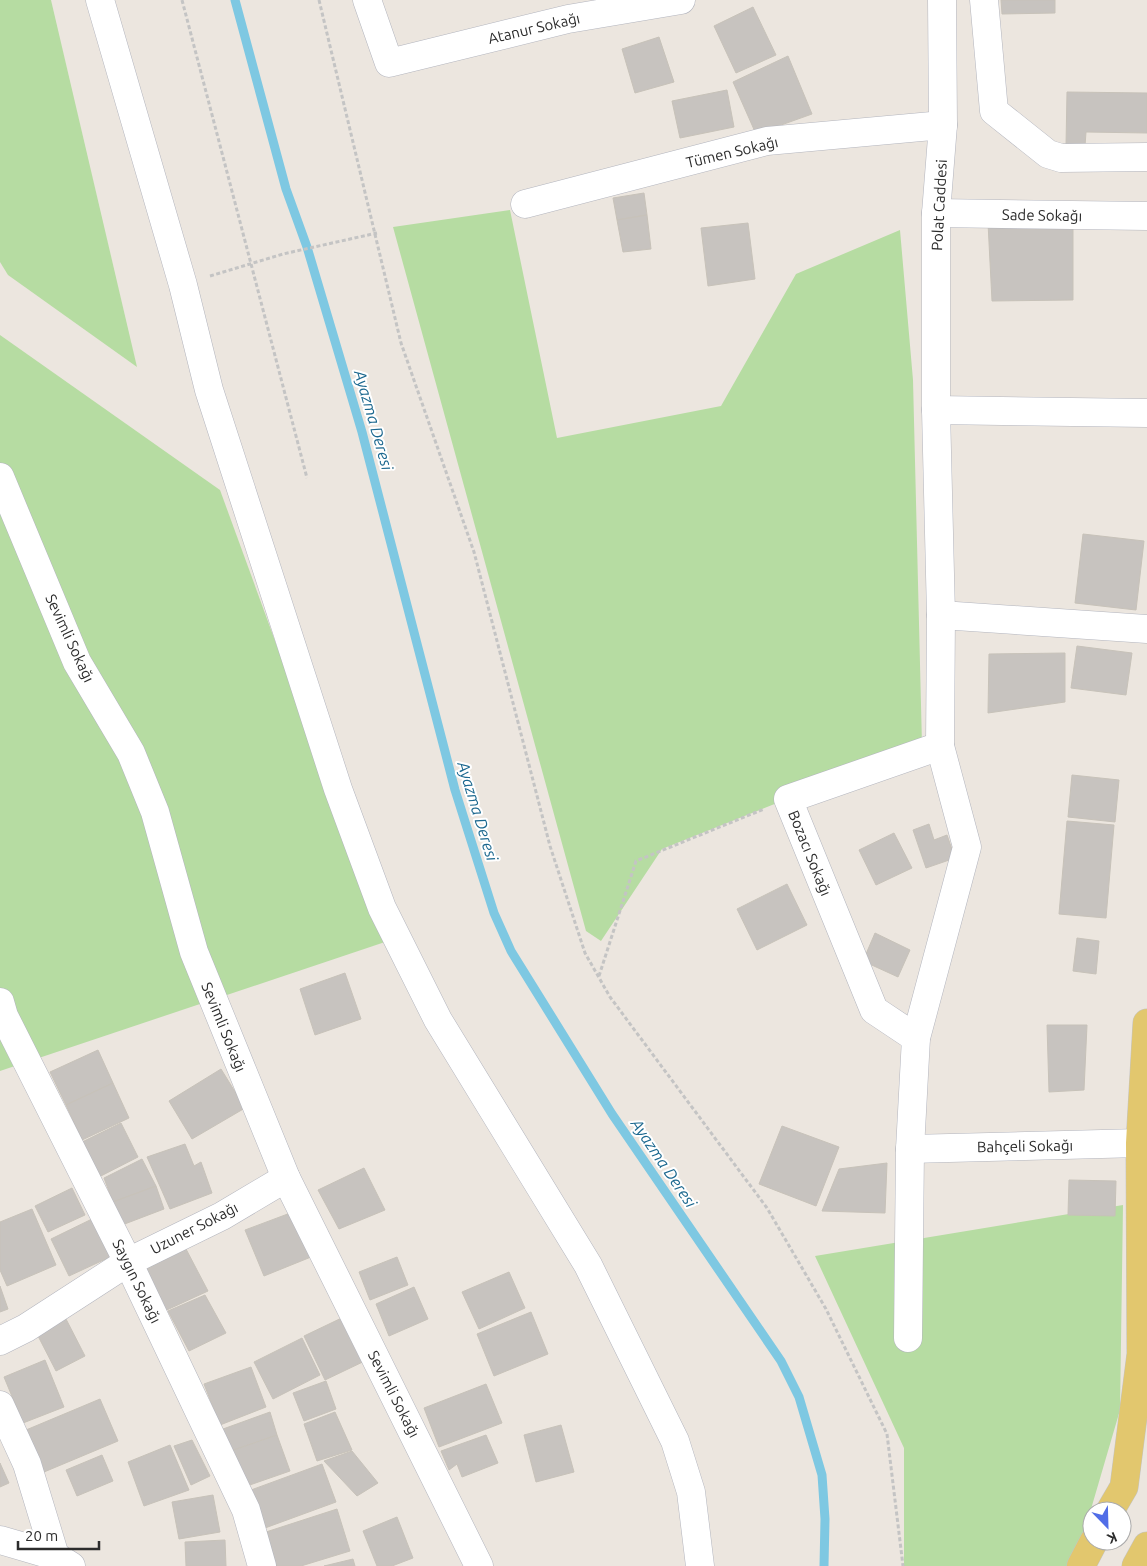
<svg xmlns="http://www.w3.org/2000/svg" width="1147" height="1566" font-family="Ubuntu,sans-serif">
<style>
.green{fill:#b6dca2}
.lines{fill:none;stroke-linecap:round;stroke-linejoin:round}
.stream{stroke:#7ec8e2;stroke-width:9}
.building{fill:#c7c3bf;stroke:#c7c2b9}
.minor-casing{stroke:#b3b5be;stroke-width:29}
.major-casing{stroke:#c4c4c4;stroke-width:29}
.path{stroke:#c4c4c4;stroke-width:3;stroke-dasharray:4 2.5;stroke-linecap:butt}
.minor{stroke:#fff;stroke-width:28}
.major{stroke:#e2c76e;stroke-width:28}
.labels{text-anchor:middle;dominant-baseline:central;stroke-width:4;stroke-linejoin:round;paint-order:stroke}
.street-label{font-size:15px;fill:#2c2c2c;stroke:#fff}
.water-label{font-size:16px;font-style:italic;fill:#1c688f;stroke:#fff}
</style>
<rect width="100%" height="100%" fill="#ece6df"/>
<g class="green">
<polygon points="0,0 51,0 137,367 8,275 0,262"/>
<polygon points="510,210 557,438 721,406 796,274 900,230 913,380 922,745 662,849 601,941 586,931 393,227"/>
<polygon points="0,335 220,490 385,942 0,1071"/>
<polygon points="1123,1205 1120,1410 1084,1533 1067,1566 904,1566 904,1448 815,1256"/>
</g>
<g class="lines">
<polyline class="stream" points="235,0 286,189 307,247 362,432 455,790 494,913 511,951 612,1114 781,1361 799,1397 822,1475 825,1519 824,1566"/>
</g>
<g class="building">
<polygon points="1001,0 1055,0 1055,13 1002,14"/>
<polygon points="753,7 776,55 736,73 714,26"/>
<polygon points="659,37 674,82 635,93 622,49"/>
<polygon points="788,56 812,114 756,134 733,82"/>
<polygon points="727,90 734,127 680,138 672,101"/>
<polygon points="1067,92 1147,93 1147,133 1086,132 1085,146 1066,146"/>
<polygon points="644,193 647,215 617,220 613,198"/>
<polygon points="647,215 651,249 623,252 617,220"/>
<polygon points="748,223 755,279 708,286 701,228"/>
<polygon points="988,223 1073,224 1073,300 992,301"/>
<polygon points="1083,534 1144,541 1136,610 1075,603"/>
<polygon points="1077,646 1132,653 1126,695 1071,688"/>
<polygon points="1065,653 1065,702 988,713 989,654"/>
<polygon points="1072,775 1119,780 1115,822 1068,817"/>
<polygon points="1067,821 1114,825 1106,918 1059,914"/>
<polygon points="929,824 934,840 947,835 955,858 926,868 913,830"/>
<polygon points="894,833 912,868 876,885 859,850"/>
<polygon points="787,884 807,925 757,950 737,909"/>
<polygon points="875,933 910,950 898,977 863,961"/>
<polygon points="1077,938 1099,941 1096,974 1073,971"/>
<polygon points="345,973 361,1019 315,1035 300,989"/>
<polygon points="1047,1025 1087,1025 1084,1090 1049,1092"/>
<polygon points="98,1050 113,1083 66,1105 50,1072"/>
<polygon points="221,1069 245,1108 192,1139 169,1101"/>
<polygon points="113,1083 129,1118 82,1140 66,1105"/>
<polygon points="121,1123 138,1157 93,1180 76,1145"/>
<polygon points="782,1126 839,1147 816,1206 759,1184"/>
<polygon points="185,1144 194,1166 201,1162 212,1193 170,1209 147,1157"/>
<polygon points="142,1159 156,1186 113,1202 104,1178"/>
<polygon points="887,1163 885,1213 822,1211 839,1169"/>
<polygon points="364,1168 385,1210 339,1229 318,1190"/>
<polygon points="1069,1180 1116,1181 1115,1216 1068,1215"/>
<polygon points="156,1186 164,1209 122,1225 113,1202"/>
<polygon points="72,1188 85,1215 48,1232 35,1206"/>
<polygon points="32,1209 56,1265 7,1286 0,1270 0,1222"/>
<polygon points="293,1212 311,1257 264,1276 245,1230"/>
<polygon points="92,1219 110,1257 69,1276 51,1239"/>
<polygon points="186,1249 208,1291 158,1314 139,1273"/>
<polygon points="397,1257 408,1285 370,1300 359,1272"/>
<polygon points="509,1272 525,1308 479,1329 462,1292"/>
<polygon points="0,1286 8,1309 0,1312"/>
<polygon points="414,1287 428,1319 389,1336 376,1304"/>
<polygon points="205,1295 226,1333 189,1351 168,1311"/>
<polygon points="531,1312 548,1354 494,1376 477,1334"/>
<polygon points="350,1314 371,1358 325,1380 304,1336"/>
<polygon points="66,1319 85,1356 56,1371 37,1334"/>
<polygon points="302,1338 320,1375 273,1399 254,1362"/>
<polygon points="45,1360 64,1407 23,1423 4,1377"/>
<polygon points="251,1367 266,1407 220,1425 204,1384"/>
<polygon points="326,1381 336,1409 304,1421 293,1393"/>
<polygon points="486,1384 502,1423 439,1447 424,1408"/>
<polygon points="100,1399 118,1441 44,1472 26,1430"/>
<polygon points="270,1412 277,1435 231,1451 223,1429"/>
<polygon points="335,1412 352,1450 317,1461 304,1424"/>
<polygon points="561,1425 574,1472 536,1482 524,1435"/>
<polygon points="277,1435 290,1471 244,1487 231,1451"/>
<polygon points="486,1435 498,1463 462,1477 457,1464 449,1470 441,1451"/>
<polygon points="192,1440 210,1476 191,1485 174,1446"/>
<polygon points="170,1445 189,1490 144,1506 128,1462"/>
<polygon points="352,1451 378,1483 357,1496 324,1461"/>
<polygon points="102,1455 113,1481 77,1496 66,1470"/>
<polygon points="0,1463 9,1483 0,1487"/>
<polygon points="322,1464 336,1502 265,1528 251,1490"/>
<polygon points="213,1495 220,1532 179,1539 172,1502"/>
<polygon points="337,1509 350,1551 301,1566 276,1566 266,1532"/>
<polygon points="397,1517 413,1558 392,1566 377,1566 363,1531"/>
<polygon points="225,1540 226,1566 186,1566 185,1542"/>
<polygon points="353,1559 355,1566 324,1566"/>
</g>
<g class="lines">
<defs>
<g id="minor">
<polyline points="100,0 183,285 209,390 338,789 382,908 438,1020 588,1265 675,1441 691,1492 700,1566"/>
<polyline points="367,0 389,63 568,19 681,0"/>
<polyline points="984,0 994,111 1048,154 1061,158 1147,157"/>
<polyline points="525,204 767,141 943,125"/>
<polyline points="936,213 1147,216"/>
<polyline points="936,410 1147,413"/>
<polyline points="0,477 77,662 131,753 155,812 194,952 286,1178 479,1566"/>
<polyline points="941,615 1147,629"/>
<polyline points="0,1002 4,1016 128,1262 246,1510 262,1566"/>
<polyline points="916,1038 874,1010 788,799 940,746"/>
<polyline points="910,1149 1140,1143"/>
<polyline points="908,1338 910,1149 916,1038 967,847 940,746 941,615 936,410 936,213 943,125 942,0"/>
<polyline points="0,1341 26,1328 128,1262 222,1216 286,1178"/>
<polyline points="0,1405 27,1464 55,1556"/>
<polyline points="0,1540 55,1556 71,1566"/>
</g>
<g id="major">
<polyline points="1110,1511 1124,1487 1141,1354 1140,1143 1147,1023"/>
<polyline points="1081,1566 1094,1541"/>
<polyline points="1136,1566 1147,1546"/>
</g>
</defs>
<use href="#minor" class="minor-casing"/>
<use href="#major" class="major-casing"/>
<g class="path">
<polyline points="182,0 307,478"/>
<polyline points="319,0 401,343 474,552 550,846 585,953 610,997 767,1208 826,1309 887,1434 903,1566"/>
<polyline points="210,276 283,254 377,233"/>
<polyline points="599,976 636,861 764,809"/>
</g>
<use href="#minor" class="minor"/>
<use href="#major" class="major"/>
</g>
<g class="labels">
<g class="street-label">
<text transform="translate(534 28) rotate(-13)">Atanur Sokağı</text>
<text transform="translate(732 152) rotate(-13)">Tümen Sokağı</text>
<text transform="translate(939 205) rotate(-87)">Polat Caddesi</text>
<text transform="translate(1042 215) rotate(1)">Sade Sokağı</text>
<text transform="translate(70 638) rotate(65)">Sevimli Sokağı</text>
<text transform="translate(810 853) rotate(68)">Bozacı Sokağı</text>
<text transform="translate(224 1027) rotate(68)">Sevimli Sokağı</text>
<text transform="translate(1025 1146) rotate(-1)">Bahçeli Sokağı</text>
<text transform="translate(194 1228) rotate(-27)">Uzuner Sokağı</text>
<text transform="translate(137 1281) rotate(64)">Saygın Sokağı</text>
<text transform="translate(394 1394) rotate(63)">Sevimli Sokağı</text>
</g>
<g class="water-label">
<text transform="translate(374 420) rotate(74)">Ayazma Deresi</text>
<text transform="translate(478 811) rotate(73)">Ayazma Deresi</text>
<text transform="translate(664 1163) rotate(56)">Ayazma Deresi</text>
</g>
</g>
<g transform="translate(1107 1526) rotate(157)"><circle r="24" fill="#ffffff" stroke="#ababab"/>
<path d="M0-4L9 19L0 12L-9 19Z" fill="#516de7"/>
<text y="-8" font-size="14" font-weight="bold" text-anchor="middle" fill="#2c2c2c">K</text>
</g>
<path d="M18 1541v8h81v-8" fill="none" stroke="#2c2c2c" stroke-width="2.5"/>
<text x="25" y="1541" font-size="15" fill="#2c2c2c" stroke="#ffffff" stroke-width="4" paint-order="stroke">20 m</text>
</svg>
